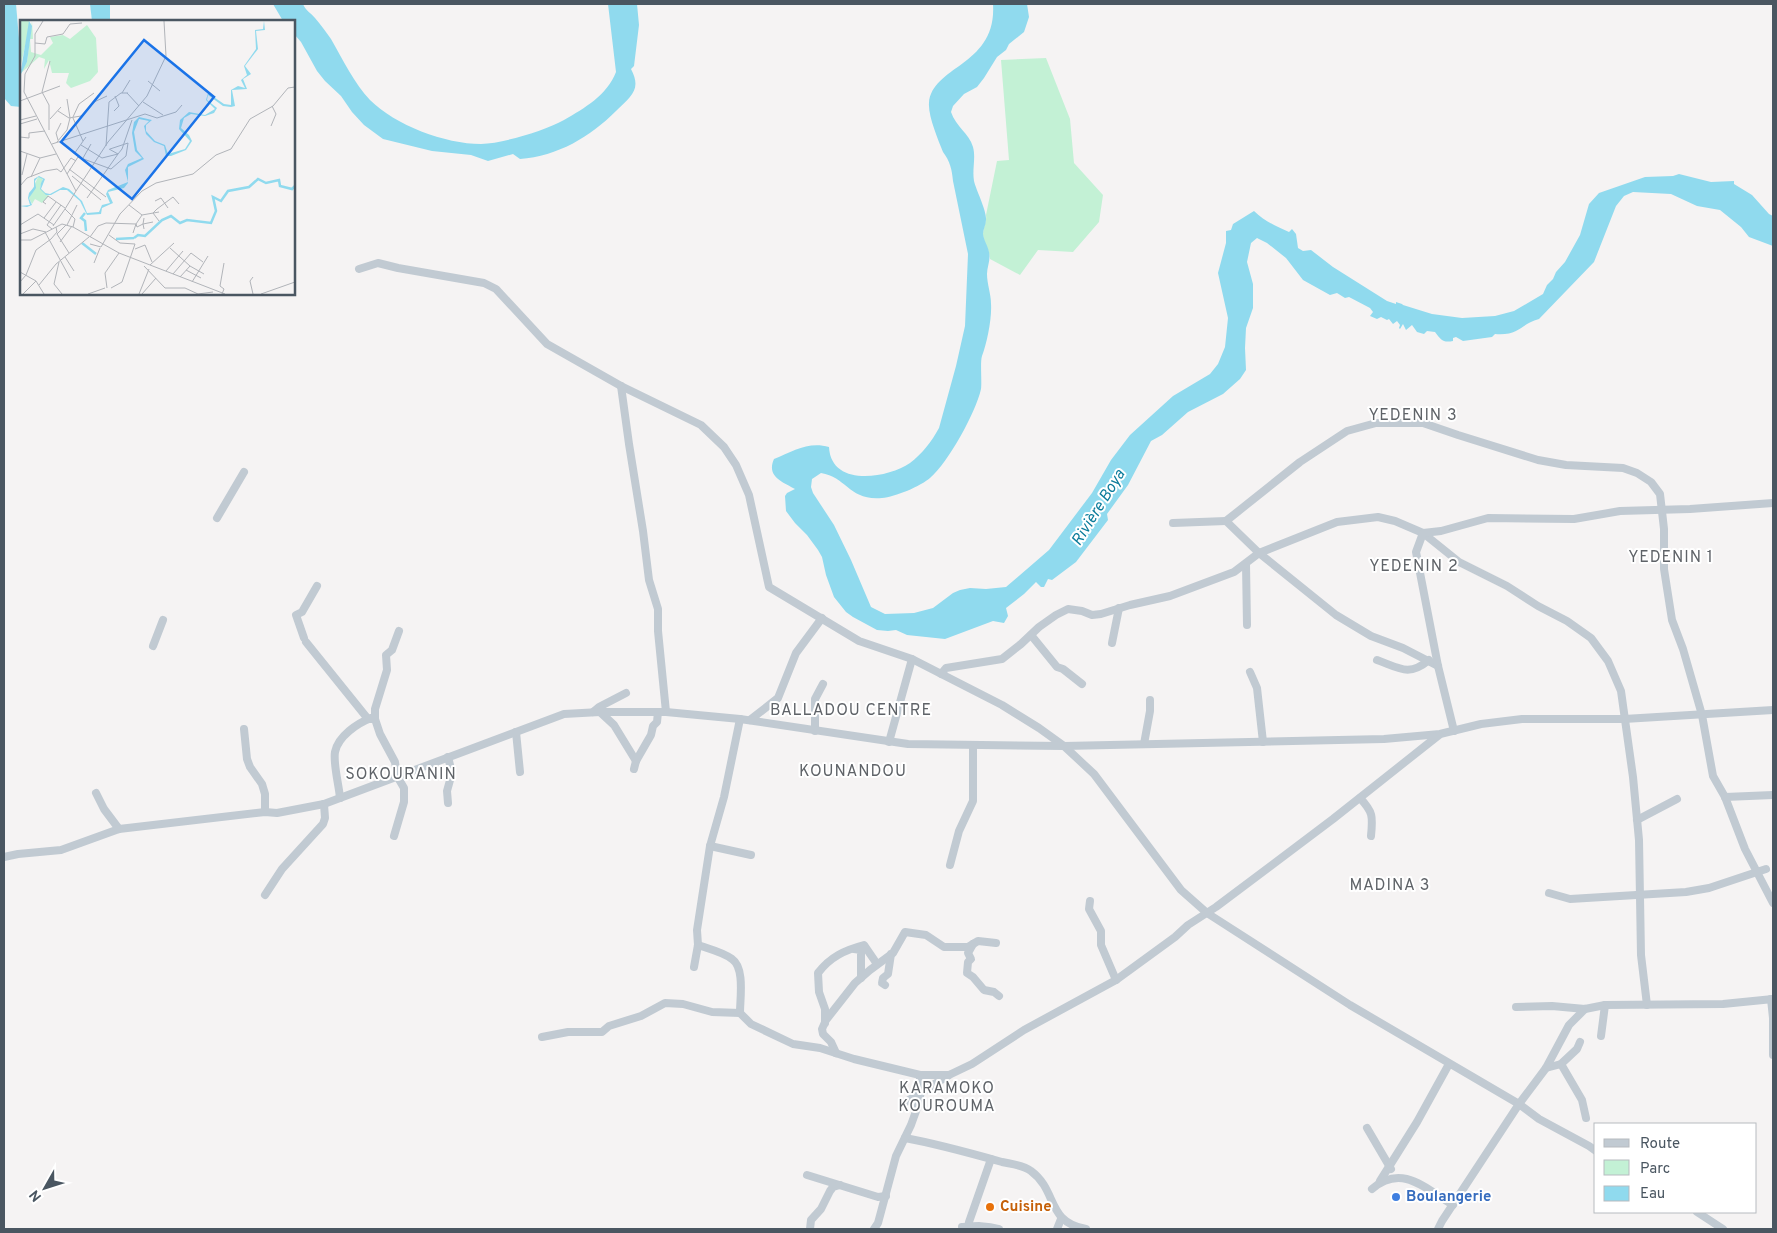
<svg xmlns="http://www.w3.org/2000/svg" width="1777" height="1233" font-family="Overpass,sans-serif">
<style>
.green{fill:#c3f1d5}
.water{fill:#90daee}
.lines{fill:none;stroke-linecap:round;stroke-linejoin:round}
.minor{stroke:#c1cad2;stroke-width:8}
.shop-dot{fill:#3f7fe0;stroke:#fff;stroke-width:2}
.food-dot{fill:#e8710a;stroke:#fff;stroke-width:2}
.labels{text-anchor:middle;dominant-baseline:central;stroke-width:4;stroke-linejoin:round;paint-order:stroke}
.shop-label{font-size:15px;font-weight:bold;fill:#366cbe;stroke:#fff;text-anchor:start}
.food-label{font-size:15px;font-weight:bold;fill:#c56008;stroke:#fff;text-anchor:start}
.neighbourhood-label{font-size:16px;letter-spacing:1px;fill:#5f6368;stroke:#fff}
.water-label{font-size:16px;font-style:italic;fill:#0c7c9b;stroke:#fff}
.inset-river{fill:none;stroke:#90daee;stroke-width:2.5}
.inset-road{fill:none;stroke:#b1b4b9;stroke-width:1}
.view{fill:#1a73e8;fill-opacity:0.15;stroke:#1a73e8;stroke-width:2.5}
.inset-edge{fill:none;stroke:#4a5661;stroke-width:2.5}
</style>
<rect width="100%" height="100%" fill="#f5f3f3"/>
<path class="green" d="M1046,58L1070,119L1074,163L1103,195L1099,222L1073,252L1038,250L1020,275L990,259C990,250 984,244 983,235C983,227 987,222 986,215L997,161L1009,160L1001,60Z"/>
<g class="water">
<polygon points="4,4 16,4 21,62 21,107 11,106 4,98"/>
<polygon points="90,4 110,4 110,21 92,21"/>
<path d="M273,4H303C305,10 311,13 315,18C321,25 326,32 331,39C342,58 355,85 370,100C395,125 445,144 481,144C504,143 544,131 564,120C585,108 607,95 616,72L608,4H637L639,25L634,66L631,69C642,90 631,96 616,111C590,137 558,156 520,159L513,154L488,161L471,155L432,151L383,139L364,125L352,112L341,96L325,81L317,71L301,42L294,34V21H283Z"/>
<path d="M993,4H1027L1029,17L1024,32L1009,44L1006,50L997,57L984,78L977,87L964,94L953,106L951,112C956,127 969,133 973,147C976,158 972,169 974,181C976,190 987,211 986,220C986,225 983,229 983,234C984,241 988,246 989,252C991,259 987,267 987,274C987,284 991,294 991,304C992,318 987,343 982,356C980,362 982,381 981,389C976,412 948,463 930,478C921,486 895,497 882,498C849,501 847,477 821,473L812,479L811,487L813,493L834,525L851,560L871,607L885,614L914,613L933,608L953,593L960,590L970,588L986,589L1006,587L1049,550L1092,493L1111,460L1130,435L1173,396L1210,374L1218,364L1225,347L1228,318L1218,273L1226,243V231L1231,230L1233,224L1254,211C1264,221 1276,226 1289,232L1292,229L1296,234L1298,248L1303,251L1311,250L1333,267L1387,301L1396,304V302L1402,304L1403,305L1432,314L1462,318L1495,316L1514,311L1543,294L1547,285L1553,279L1556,272L1565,262L1580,235L1589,204L1599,193L1645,177L1673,176L1679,174L1711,182L1734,181V184L1752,195L1769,214L1773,216V246L1749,237L1741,227L1720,210L1697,206L1671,194L1633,192L1624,196L1616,206L1594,262L1539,319C1520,324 1520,336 1495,334L1492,337L1463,341L1456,337L1453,338V341C1443,343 1441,340 1435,332L1427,331L1424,334L1417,332L1412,325L1406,330L1403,324L1400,329L1399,328L1400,325L1397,321L1393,324L1389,319L1387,320L1381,317L1377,319L1370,316L1373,312L1370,308L1349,297L1345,298L1337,293L1330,295L1303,280L1286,258L1267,243L1257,238L1251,243L1247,262L1253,284V308L1246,328L1245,348L1246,370L1240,379L1223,394L1188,412L1162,435L1151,441L1128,485L1107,514L1108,520L1076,562L1052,580L1048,579L1044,587H1041L1036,582L1024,594L1006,608L1008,616L1004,623L993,621L945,639L907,635L896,630L888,631L877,630L853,617L846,612L834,597L826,575L822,557L818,550L807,535L795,523L786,511L785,496L787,493L795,489C783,482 766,477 774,459C793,451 809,441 829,447C831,487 886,479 910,463C922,454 932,441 939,428L956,366L965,326L968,254L953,181C952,170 950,161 943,152C938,139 928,116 929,103C932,65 997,66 993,4Z"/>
</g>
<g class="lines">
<g class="minor">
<polyline points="359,269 378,263 398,268 484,283 496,289 547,344 621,386 701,425 724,447 736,465 749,495 769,587 859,641 912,659 1002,705 1039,728 1064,746 1094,774 1181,890 1207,913 1350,1005 1519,1104 1539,1119 1589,1146 1596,1151"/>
<polyline points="621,386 629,444 643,531 649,580 658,609 658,631 666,712"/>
<polyline points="217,518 244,472"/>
<polyline points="1173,523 1226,521"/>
<polyline points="1246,564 1247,625"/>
<polyline points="1031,635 1057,667 1063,669 1082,684"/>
<polyline points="304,638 296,615 302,612 317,586"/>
<polyline points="306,642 368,719 375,719"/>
<polyline points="1112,643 1119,608"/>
<polyline points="153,646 163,620"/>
<path d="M1377,660C1399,668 1409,677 1429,660"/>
<polyline points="1438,666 1403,648 1371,636 1336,615 1259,553 1226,521 1300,462 1347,431 1376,423 1423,423 1458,435 1538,460 1566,465 1623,468 1637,473 1651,482 1660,494 1664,529 1664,569 1672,620 1683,649 1702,715 1713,776 1725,797 1745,849 1773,903"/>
<polyline points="1250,672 1257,688 1263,742"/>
<polyline points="941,674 946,668 1002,659 1021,644 1039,627 1056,615 1068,609 1082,611 1092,615 1101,614 1130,605 1170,596 1234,572 1259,553 1337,522 1378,517 1395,521 1423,533 1459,562 1507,586 1538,606 1567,621 1591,638 1608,661 1621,691 1633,777 1639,840 1641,955 1647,1005"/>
<polyline points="593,712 599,707 626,693"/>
<polyline points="600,712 614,725 636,761"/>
<polyline points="750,720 778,698 796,653 822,618"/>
<polyline points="244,729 247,759 250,767 262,784 265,794 265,812"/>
<polyline points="815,731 815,699 823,684"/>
<polyline points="1454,731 1438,666 1416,552 1423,533 1441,531 1488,518 1574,519 1620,511 1690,509 1773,503"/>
<polyline points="516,732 520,772"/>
<polyline points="889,742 912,659"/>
<polyline points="1144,744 1150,711 1150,700"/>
<polyline points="634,769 636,761 651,735 653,726 657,722 658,712"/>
<polyline points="96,793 104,809 119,829"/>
<polyline points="1725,797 1773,795"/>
<path d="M340,798C339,785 333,764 335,752C338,736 358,723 371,718"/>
<path d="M1360,798C1373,812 1373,816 1371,836"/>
<polyline points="448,803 447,791 452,773 448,757"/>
<polyline points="1637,820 1677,799"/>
<polyline points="394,836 404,802 404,788 397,776 395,762 380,734 375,719 375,709 387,670 386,655 392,650 399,631"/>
<polyline points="710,846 751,855"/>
<polyline points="4,857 18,854 61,850 119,829 265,812 277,813 324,804 564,714 600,712 666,712 740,719 908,744 1064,746 1384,739 1440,734 1481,724 1522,719 1624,719 1773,710"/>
<polyline points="950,865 959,831 973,801 973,745"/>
<polyline points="1549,893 1570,899 1686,892 1709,888 1766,869"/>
<polyline points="265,895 282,869 323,824 325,818 324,804"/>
<polyline points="1090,901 1089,909 1101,931 1101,945 1116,980"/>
<polyline points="973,944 968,953 971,959 968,962 967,973 973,977 984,990 994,992 999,996"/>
<path d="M698,945C709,949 723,952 732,959C745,968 740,998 740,1013L751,1024L793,1044L820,1048L854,1059L920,1075H949L972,1064L1024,1030L1116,980L1175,937L1188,925L1216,907L1333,819L1439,735"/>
<polyline points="854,949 861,950 861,978"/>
<polyline points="694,967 698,945 697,930 710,846 724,797 740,719"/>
<polyline points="885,985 882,983 883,978 888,974 891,954"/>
<polyline points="1771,999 1773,1018 1773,1055"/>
<polyline points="1516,1007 1552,1006 1585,1009 1605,1005 1723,1004 1773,999"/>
<path d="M825,1023V1009L819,992L818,973C830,957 845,950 864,945L877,964"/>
<polyline points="1601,1036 1605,1005"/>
<polyline points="542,1037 568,1032 602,1032 609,1026 641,1016 665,1003 683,1004 712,1012 740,1013"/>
<polyline points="836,1053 831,1042 823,1034 822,1029 826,1020 855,983 870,970 893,953 905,932 926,935 944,947 968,947 978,941 996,943"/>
<polyline points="1561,1064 1577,1049 1580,1042"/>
<polyline points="1546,1068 1561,1064 1582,1100 1586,1118"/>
<polyline points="906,1102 949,1075"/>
<polyline points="1367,1128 1391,1169"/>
<path d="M905,1138C938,1144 970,1153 1002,1162C1011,1164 1024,1165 1031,1171C1058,1191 1046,1222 1086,1229"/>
<polyline points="807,1175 878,1197 886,1196"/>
<polyline points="1380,1181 1417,1122 1449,1064"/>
<path d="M1372,1189C1402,1163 1426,1189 1453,1205"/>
<polyline points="1697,1212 1723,1229"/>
<polyline points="969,1222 991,1159"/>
<path d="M962,1227C975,1226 986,1225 999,1229"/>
<polyline points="810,1229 811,1220 821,1209 830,1191 833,1187 840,1185"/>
<polyline points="874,1229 878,1223 896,1156 911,1125 920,1100 920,1075"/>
<polyline points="1057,1229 1061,1219"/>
<polyline points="1438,1229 1442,1221 1519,1104 1546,1068 1569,1025 1585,1009"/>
</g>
</g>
<circle class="shop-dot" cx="1396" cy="1197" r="5"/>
<circle class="food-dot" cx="990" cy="1207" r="5"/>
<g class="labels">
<g class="shop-label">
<text x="1406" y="1197">Boulangerie</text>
</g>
<g class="food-label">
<text x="1000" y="1207">Cuisine</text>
</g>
<g class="neighbourhood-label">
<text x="1413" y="416">YEDENIN 3</text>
<text x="1671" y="558">YEDENIN 1</text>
<text x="1414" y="567">YEDENIN 2</text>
<text x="851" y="711">BALLADOU CENTRE</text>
<text x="853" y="772">KOUNANDOU</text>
<text x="401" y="775">SOKOURANIN</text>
<text x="1390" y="886">MADINA 3</text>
<text x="947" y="1089">KARAMOKO<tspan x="947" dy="18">KOUROUMA</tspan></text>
</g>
<g class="water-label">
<text transform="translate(1099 508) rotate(-58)">Rivière Boya</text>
</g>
</g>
<g transform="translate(20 20)">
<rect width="275" height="275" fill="#f5f3f3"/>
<path d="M0,1H9L10,4L0,49ZM12,1L13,19H10L11,32L21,35L33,23L30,17L43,15L50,19L67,5L76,18L78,52L70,61L51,68L46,63L49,53H32L29,40L24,49L25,39L19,37L1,53L7,42ZM18,157L23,158L20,168L29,176L22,183L15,179L12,184L9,178Z" fill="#c3f1d5"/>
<path d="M9,1L12,6L7,42L0,56ZM244,1L245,10L236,11L238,29L225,46L231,54L223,59L227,69L212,70L215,86L211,87L203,86L188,75L187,80L197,88L194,93L185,96L171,94L164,98L161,108L169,115L172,121L166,130L151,136H146L144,126L134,122L126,114L124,106L129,101L119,99L114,112L117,130L124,139L108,147V163L104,168L88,172L93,183L82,188L81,194L67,195L60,181L47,170H40L31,175H26L20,169L21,163L23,159L18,157L15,161L16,168L9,178L12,185L7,187L0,186L10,185L8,178L9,173L14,167V159L19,156L25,159L21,169L25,173L30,174L43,167L49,169L62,181L67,193L79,192L82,185L90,183L86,174L88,170L108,162L105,150L108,144L122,138L115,131L112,113L114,102L119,97L132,100L126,105V111L135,121L145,125L148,134L165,129L170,121L159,109L160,100L169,92L185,95L195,89L186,80L188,73L204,84L211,85V70L218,66L225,68L221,60L227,55L224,46L236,29L235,10L243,9Z" fill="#90daee"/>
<path class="inset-river" d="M65,193L61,198L65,201L66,211M114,218L118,215L125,216L142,200L151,196L160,203L167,200L191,203L196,191L193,177L201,181L208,171L229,167L238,159L246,163L259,160L260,166L272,169L275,166M96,219L114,218M62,223L76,234"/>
<path class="inset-road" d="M23,1L15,14V36L5,54L4,72L56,171L45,189L55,199L53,207L99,233L205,274M15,23L25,24L27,17L43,14L50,4L62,3M128,61L140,71M102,73L110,60M107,73L119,86M47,79L50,98M0,81L40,66M123,82L143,95M38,91L49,98L61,96L74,82L87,76M94,91L99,86L95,76M53,97L59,84L74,73M53,98L63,121M30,99L41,87M0,100L16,96M0,104L17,99M251,106L256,94L252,86M0,108V117L9,118V113L25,111M29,110V85L22,72L30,41M38,120L36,113L41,103M37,122L47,110L50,98M32,124L125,94L137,98L156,92L162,85M61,125L82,138L98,134L102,129L112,100M86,126L89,82L101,73H108M0,131L20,138L36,134M54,134L66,117M63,138L71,124M49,149L86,177M47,154L58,137L91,149L106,136L108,123L90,129M2,155L7,134M52,156L81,180M11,157L20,138M0,166L7,158L25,151L37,149L41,152L51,138L56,141M56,171L88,122L127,76L146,36L144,1M67,178L98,134L89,129M135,181L141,178L148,188M26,184L23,182L28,176L45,188M109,185L122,195M24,198L36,182M124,198L123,204L133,202M139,201L133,193L137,189L153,177L159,184M0,205L18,194L34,205M46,205L37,214L49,233M47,205L57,185M33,206L45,189M32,209L27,205L41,185M124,209L123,204L117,207L116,204L122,195L139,192M25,212L50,258M0,214L13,209L26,212M89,215L100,223L115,224M70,217L78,206L86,203L116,204L113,213M0,220H11L42,204L53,207M40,222L52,206M70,224L81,227L100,194L122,171L136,163L173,154L196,135L211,129L230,99L253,86L268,68L275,67M150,228L170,246M115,229L125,225L132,242M45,237L54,251M39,242L34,264L42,274M74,243L80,228M130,245L154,223M124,246L145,268H165L178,274L193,272M166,250L181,258M146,251L163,231M0,252L16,261L24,274M153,254L171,233L183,242M160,257L170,246L184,254M233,257L230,261L233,274M0,262L6,255L16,230L31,219L37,212L36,207M172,262L188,236M19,265L36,244L69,217M87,268L85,253L99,233M91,268L102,262L115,224M3,274L16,261M68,274L85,268M119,274L129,249M122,274L136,258M202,274L204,269L200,266L204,243M241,274L275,262"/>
<path class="view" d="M124,20L194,77L112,179L41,122Z"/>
<rect width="275" height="275" class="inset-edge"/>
</g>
<rect width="1777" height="1233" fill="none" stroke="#4a5661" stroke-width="10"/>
<rect x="1594" y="1123" width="162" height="90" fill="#ffffff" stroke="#b7bbc0"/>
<rect x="1604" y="1139" width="25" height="8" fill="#c1cad2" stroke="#b7bbc0"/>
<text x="1640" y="1148" font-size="15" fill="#4a5661">Route</text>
<rect x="1604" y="1160" width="25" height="15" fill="#c3f1d5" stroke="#b7bbc0"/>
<text x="1640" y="1173" font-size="15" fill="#4a5661">Parc</text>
<rect x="1604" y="1186" width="25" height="15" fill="#90daee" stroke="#b7bbc0"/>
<text x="1640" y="1198" font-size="15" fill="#4a5661">Eau</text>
<g transform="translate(45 1188) rotate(231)" stroke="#ffffff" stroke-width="4" paint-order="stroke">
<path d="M0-4L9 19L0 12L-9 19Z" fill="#4a5661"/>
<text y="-8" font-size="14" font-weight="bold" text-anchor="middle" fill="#4a5661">N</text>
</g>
</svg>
